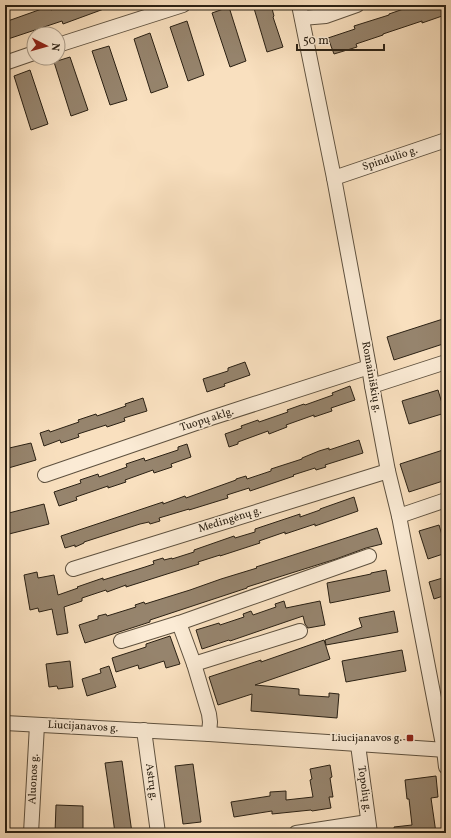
<svg xmlns="http://www.w3.org/2000/svg" width="451" height="838" font-family="Vollkorn,serif">
<style>
.building{fill:#96846d;stroke:#2b2114}
.lines{fill:none;stroke-linecap:round;stroke-linejoin:round}
.street-casing{stroke:#5e513f;stroke-width:16}
.street{stroke:#fbebd5;stroke-width:14}
.poi-dot{fill:#8f2418;stroke:#fbebd5;stroke-width:1.5}
.labels{text-anchor:middle;dominant-baseline:central;stroke-width:3.5;stroke-linejoin:round;paint-order:stroke}
.street-label{font-size:11px;fill:#2b2114;stroke:#fbebd5}
.poi-label{font-size:11px;fill:#2b2114;stroke:#fbebd5;text-anchor:end}
</style>
<rect width="100%" height="100%" fill="#f9e0bf"/>
<filter id="stains"><feTurbulence type="fractalNoise" baseFrequency=".005" numOctaves="4"/><feColorMatrix values="0 0 0 0 .2 0 0 0 0 .09 0 0 0 0 .02 0 0 0 .5 -.17"/></filter>
<radialGradient id="worn" r=".72"><stop offset=".6" stop-color="#630" stop-opacity="0"/><stop offset="1" stop-color="#630" stop-opacity=".3"/></radialGradient>
<g class="building">
<polygon points="64,5 112,5 112,6 63,24 62,21 5,40 5,22 50,6 51,10"/>
<polygon points="253,5 271,5 274,16 273,17 283,47 267,52"/>
<polygon points="419,5 442,5 445,15 422,23 422,21 383,34 383,35 356,44 357,47 334,54 328,38 355,29 354,26 389,15 389,14 412,6 412,7"/>
<polygon points="229,7 246,61 230,67 212,13"/>
<polygon points="187,21 204,75 188,81 170,27"/>
<polygon points="150,33 168,87 151,93 134,39"/>
<polygon points="109,46 127,100 110,105 92,51"/>
<polygon points="70,57 88,110 71,116 54,62"/>
<polygon points="30,70 48,124 31,130 14,76"/>
<polygon points="446,318 446,343 394,360 387,337"/>
<polygon points="245,362 250,375 224,384 225,386 207,392 203,379 228,371 228,368"/>
<polygon points="350,386 355,400 331,408 332,411 314,417 314,415 286,425 287,427 269,434 268,431 238,442 238,444 229,447 225,434 242,428 241,426 258,420 259,422 288,412 287,410 304,404 305,405 333,395 332,393"/>
<polygon points="438,390 445,413 409,424 402,401"/>
<polygon points="143,398 147,411 124,418 125,421 107,427 106,425 78,434 79,437 61,443 60,440 44,446 40,433 49,430 50,432 79,422 78,420 96,414 97,416 126,406 125,404"/>
<polygon points="359,440 363,453 325,465 326,467 316,470 315,468 293,475 294,476 250,491 249,488 227,495 228,498 189,510 189,509 159,518 160,521 150,524 149,522 140,524 84,542 84,543 75,547 75,545 65,548 61,536 163,502 163,504 185,496 186,498 236,480 236,479 246,476 247,479 271,471 271,469 302,459 302,458 319,451 329,448 329,450"/>
<polygon points="31,443 36,460 5,469 5,449"/>
<polygon points="187,444 191,457 171,464 172,467 154,473 153,470 125,480 126,482 108,488 108,486 76,497 77,500 59,506 54,492 81,483 80,480 98,474 99,477 127,467 126,464 144,458 145,461 178,450 178,447"/>
<polygon points="446,449 446,480 409,492 400,464"/>
<polygon points="354,497 358,511 315,526 315,524 285,534 285,532 259,541 260,543 220,556 220,555 198,562 199,564 167,574 126,587 126,585 107,592 106,590 82,598 82,601 64,607 68,633 57,635 52,609 39,612 38,608 30,610 24,575 37,572 38,578 54,575 58,595 78,588 77,587 103,578 103,580 145,567 154,564 153,561 163,558 164,560 172,558 172,559 194,552 194,550 234,536 235,538 255,532 255,529 300,514 300,517 320,510 320,509"/>
<polygon points="44,504 49,524 5,535 5,514"/>
<polygon points="439,525 446,548 446,553 428,559 419,531"/>
<polygon points="377,528 382,544 366,548 336,559 247,587 247,588 150,620 150,622 85,643 79,625 98,619 98,616 106,614 107,616 136,607 135,605 144,602 145,604 190,590 221,579 257,568 256,567"/>
<polygon points="386,570 390,591 330,603 327,583 371,574 371,573"/>
<polygon points="446,577 446,595 434,599 429,582"/>
<polygon points="284,601 286,608 320,601 325,625 308,628 305,624 303,616 262,630 230,641 229,640 202,649 196,630 219,623 220,625 244,617 243,614 251,611 253,615 276,607 275,604"/>
<polygon points="394,611 398,632 326,645 325,640 362,627 359,618"/>
<polygon points="170,636 180,664 166,668 164,661 139,669 138,665 116,672 112,658 146,647 146,644"/>
<polygon points="324,640 330,659 255,685 299,689 299,695 329,697 329,693 339,694 337,718 251,711 252,694 218,705 209,677 261,660 261,662"/>
<polygon points="402,650 406,671 346,682 342,661"/>
<polygon points="70,661 73,687 58,689 57,686 49,687 46,664"/>
<polygon points="109,666 116,687 87,696 82,679 101,673 100,669"/>
<polygon points="122,761 132,833 115,833 112,811 105,763"/>
<polygon points="193,764 201,822 183,824 175,766"/>
<polygon points="330,765 332,777 330,778 333,797 329,797 331,808 312,811 311,810 272,814 272,811 234,817 231,802 270,796 270,792 286,791 286,800 313,797 310,780 312,779 310,769"/>
<polygon points="436,776 438,797 431,798 436,833 395,833 394,827 412,825 409,799 407,799 405,780"/>
<polygon points="56,805 83,806 83,833 55,833"/>
</g>
<g class="lines">
<defs>
<g id="street">
<polyline points="299,5 334,178 369,367 372,386 388,471 399,516 444,750 446,767"/>
<polyline points="302,18 326,16 357,5"/>
<polyline points="58,45 183,5"/>
<polyline points="5,63 34,53"/>
<polyline points="334,178 446,140"/>
<polyline points="372,386 446,362"/>
<polyline points="45,475 211,418 369,367"/>
<polyline points="399,516 446,500"/>
<polyline points="73,569 388,471"/>
<polyline points="179,623 194,664"/>
<polyline points="121,641 179,623 369,556"/>
<polyline points="5,723 209,734 446,750"/>
<polyline points="144,730 158,833"/>
<polyline points="209,734 210,722 209,714 194,664 300,631"/>
<polyline points="358,745 370,833"/>
<polyline points="31,833 37,725"/>
<polyline points="296,833 368,822"/>
</g>
</defs>
<use href="#street" class="street-casing"/>
<use href="#street" class="street"/>
</g>
<rect class="poi-dot" x="406" y="734" width="8" height="8" rx="2"/>
<g class="labels">
<g class="street-label">
<text transform="translate(390 159) rotate(-18)">Spindulio g.</text>
<text transform="translate(371 377) rotate(80)">Romainiškių g.</text>
<text transform="translate(207 420) rotate(-18)">Tuopų aklg.</text>
<text transform="translate(230 520) rotate(-17)">Medingėnų g.</text>
<text transform="translate(83 727) rotate(3)">Liucijanavos g.</text>
<text transform="translate(34 779) rotate(-87)">Aluonos g.</text>
<text transform="translate(151 782) rotate(82)">Astrų g.</text>
<text transform="translate(364 789) rotate(82)">Topolių g.</text>
</g>
<g class="poi-label">
<text x="402" y="738">Liucijanavos g.</text>
</g>
</g>
<rect width="451" height="838" fill="none" stroke="#f9e0bf" stroke-width="20"/>
<rect x="6" y="6" width="439" height="826" fill="none" stroke="#2b2114" stroke-width="2"/>
<rect x="10" y="10" width="431" height="818" fill="none" stroke="#2b2114"/>
<g transform="translate(46 46) rotate(96)"><circle r="19" fill="#fbebd5" stroke="#a89a88"/>
<path d="M0-3L7 15L0 10L-7 15Z" fill="#8f2418"/>
<text y="-6" font-size="11" font-weight="bold" text-anchor="middle" fill="#2b2114">N</text>
</g>
<path d="M297 44v6h87v-6" fill="none" stroke="#2b2114" stroke-width="2"/>
<text x="303" y="44" font-size="12" fill="#2b2114" stroke="#fbebd5" stroke-width="3" paint-order="stroke">50 m</text>
<rect width="100%" height="100%" filter="url(#stains)"/>
<rect width="100%" height="100%" fill="url(#worn)"/>
</svg>
